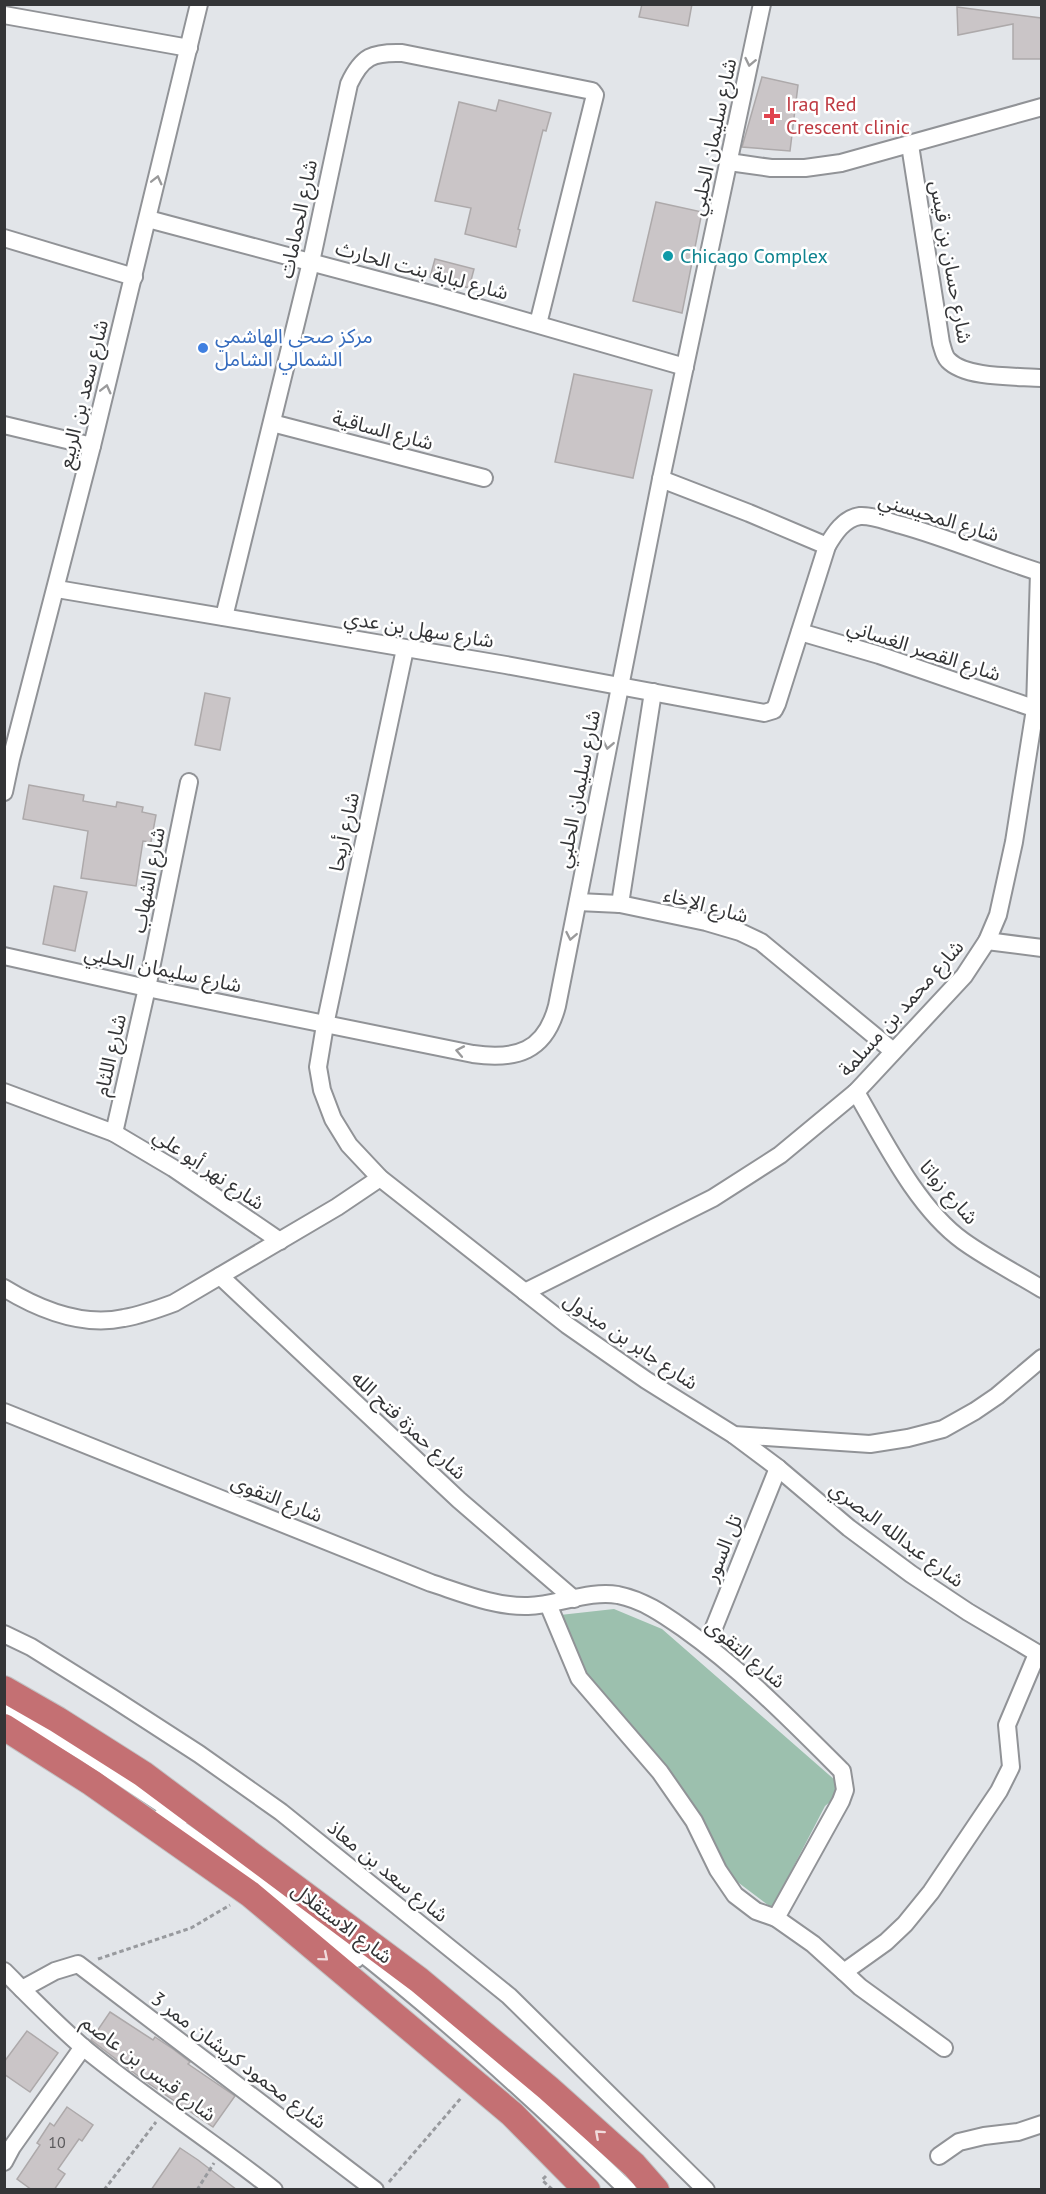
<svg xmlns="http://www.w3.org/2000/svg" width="1046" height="2194" font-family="'PT Sans','Noto Sans Arabic',sans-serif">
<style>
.green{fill:#9cc0ae}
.building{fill:#cac5c7;stroke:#ada9aa;stroke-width:1.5}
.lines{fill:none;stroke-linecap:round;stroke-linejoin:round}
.minor-casing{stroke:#919397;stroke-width:20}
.highway-casing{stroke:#c2c2c3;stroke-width:28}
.path{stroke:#989a9e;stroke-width:3;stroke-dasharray:4.5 3;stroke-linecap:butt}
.minor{stroke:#fff;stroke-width:16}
.highway{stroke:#c47073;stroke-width:26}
.oneway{stroke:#9a9a9b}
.oneway2{stroke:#f0dbdc}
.health-dot{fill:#e0444e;stroke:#fff;stroke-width:2}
.culture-dot{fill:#0f9aa8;stroke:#fff;stroke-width:2}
.shop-dot{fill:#3f7fe0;stroke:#fff;stroke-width:2}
.labels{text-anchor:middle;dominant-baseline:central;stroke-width:5;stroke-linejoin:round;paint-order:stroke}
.number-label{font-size:16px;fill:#5a595b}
.health-label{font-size:20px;fill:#be3a42;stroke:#fff;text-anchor:start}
.street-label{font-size:20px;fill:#343537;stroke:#fff}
.culture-label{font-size:20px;fill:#0d838f;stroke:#fff;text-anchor:start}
.shop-label{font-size:20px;fill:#366cbe;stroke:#fff;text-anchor:start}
</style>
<rect width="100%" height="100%" fill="#e2e5e9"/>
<polygon class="green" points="614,1609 662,1629 836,1781 837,1796 825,1806 772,1908 727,1874 651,1766 585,1696 560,1615"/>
<g class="building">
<polygon points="642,4 692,4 688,26 639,17"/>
<polygon points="957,7 1041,18 1041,59 1013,59 1013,24 958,35"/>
<polygon points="762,77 798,85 790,151 742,147"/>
<polygon points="499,100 551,113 546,131 543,130 518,229 520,230 516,247 465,234 471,208 435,201 459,102 496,111"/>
<polygon points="656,202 702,212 682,313 633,301"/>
<polygon points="435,259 474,269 469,288 430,277"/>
<polygon points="574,374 652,390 633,478 555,462"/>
<polygon points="205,693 230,698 220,750 195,745"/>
<polygon points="29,785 84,795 83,801 116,807 117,802 143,807 142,812 156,815 151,842 143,841 136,886 81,878 88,831 23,819"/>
<polygon points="54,886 87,892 75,951 43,944"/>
<polygon points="110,2012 153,2040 155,2037 173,2049 190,2062 188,2064 235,2096 213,2127 142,2079 91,2040"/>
<polygon points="27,2031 58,2053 30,2092 4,2074 4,2062"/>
<polygon points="67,2107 93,2125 82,2141 79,2139 58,2169 65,2174 54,2190 32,2190 17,2179 40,2145 37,2143 50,2123 54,2126"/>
<polygon points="180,2148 198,2160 237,2190 151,2190"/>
</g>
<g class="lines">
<defs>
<g id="minor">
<polyline points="4,15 189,48"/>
<path d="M910,145L941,343C943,349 944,356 948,360C966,379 1017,376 1042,378"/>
<polyline points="729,162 771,168 805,168 841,163 1042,107"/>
<polyline points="148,219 438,296 685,367"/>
<polyline points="4,238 134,277"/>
<polyline points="272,423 484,478"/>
<polyline points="4,425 92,446"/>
<polyline points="661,479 749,513 827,546"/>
<path d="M57,589L506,665L764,713L774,710L777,704L827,546C834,534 844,518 860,516C873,515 888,522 901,525C948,538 994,558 1042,573"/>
<path d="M224,617L311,262L349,84C362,56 373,52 402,53L592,91L595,95L538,324"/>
<polyline points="800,632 879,655 1042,711"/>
<polyline points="405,649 325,1025 318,1067 322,1090 333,1119 349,1145 380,1178 567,1325 646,1380 734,1435 870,1444 908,1438 943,1429 975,1411 997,1396 1042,1358"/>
<polyline points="4,792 11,759 92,446 199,4"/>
<polyline points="578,902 620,904 706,922 740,932 761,942 893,1051"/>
<polyline points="620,904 653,692"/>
<polyline points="987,941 1042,948"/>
<path d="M4,956L147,988L473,1054C516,1060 545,1052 557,1006L661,479L762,4"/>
<polyline points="4,1092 114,1133 173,1168 280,1241"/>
<path d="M856,1092C884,1140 917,1208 963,1241C988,1259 1016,1273 1042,1289"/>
<polyline points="114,1133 147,988 189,782"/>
<polyline points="220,1276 459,1500 574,1599"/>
<path d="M4,1288C40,1310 82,1327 124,1318C141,1315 158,1309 174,1303L337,1207L380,1178"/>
<polyline points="525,1292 713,1198 780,1155 856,1092 964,976 987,941 998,915 1014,842 1035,709 1039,572"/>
<path d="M4,1412L431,1583C462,1593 495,1607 528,1606C558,1605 589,1590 618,1595C643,1600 663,1614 683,1628C741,1669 792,1721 842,1771L845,1790L841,1801L776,1918L813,1944L844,1972L886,1942L905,1924L931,1892L999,1791L1011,1767L1007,1725L1037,1654"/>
<polyline points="734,1435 778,1468 849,1528 911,1574 968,1612 1042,1656"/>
<polyline points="548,1604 579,1678 660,1772 694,1821 718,1870 735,1895 756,1911 776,1918"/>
<polyline points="4,1634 31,1647 111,1697 199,1754 281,1812 509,1996 706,2190"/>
<polyline points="707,1645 778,1468"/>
<polyline points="4,1705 83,1752 181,1817"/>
<polyline points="162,1816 270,1892 356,1959"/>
<path d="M350,1944C447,2019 540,2105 628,2190"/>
<path d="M4,1971C30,1997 56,2024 84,2048C145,2098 212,2141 274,2190"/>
<polyline points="844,1972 860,1987 944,2048"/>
<polyline points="22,1989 55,1971 78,1964 375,2190"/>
<polyline points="939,2156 959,2142 984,2136 1018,2132 1042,2124"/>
<polyline points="4,2162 12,2147 83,2047"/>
</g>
<g id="highway">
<polyline points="4,1689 58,1720 143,1774 419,1980 548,2088 634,2165 656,2190"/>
<polyline points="4,1727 92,1783 250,1894 512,2114 587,2190"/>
</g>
</defs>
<use href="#minor" class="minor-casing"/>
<use href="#highway" class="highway-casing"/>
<g class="path">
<polyline points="98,1959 191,1928 230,1905"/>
<polyline points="546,2176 542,2180 553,2190"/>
<polyline points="389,2182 461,2098"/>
<polyline points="104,2190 156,2122"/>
<polyline points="197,2190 214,2163"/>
</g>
<use href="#minor" class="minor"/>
<use href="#highway" class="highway"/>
</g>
<defs><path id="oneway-chevron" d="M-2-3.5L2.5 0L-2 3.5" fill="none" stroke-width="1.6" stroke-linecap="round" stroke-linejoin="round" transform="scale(1.5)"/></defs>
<g class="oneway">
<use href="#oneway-chevron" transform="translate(750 62) rotate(102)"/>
<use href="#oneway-chevron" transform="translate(157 180) rotate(-76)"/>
<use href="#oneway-chevron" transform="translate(106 389) rotate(-76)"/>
<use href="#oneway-chevron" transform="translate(608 745) rotate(101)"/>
<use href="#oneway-chevron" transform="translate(571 936) rotate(101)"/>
<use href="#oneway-chevron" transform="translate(460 1051) rotate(-169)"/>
</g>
<g class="oneway2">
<use href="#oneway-chevron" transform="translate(324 1957) rotate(40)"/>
<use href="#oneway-chevron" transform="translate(599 2134) rotate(-138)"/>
</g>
<path class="health-dot" d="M769 107h6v6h6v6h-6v6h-6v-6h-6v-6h6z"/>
<circle class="culture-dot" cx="668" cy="256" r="6"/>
<circle class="shop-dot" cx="203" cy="348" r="6"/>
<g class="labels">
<g class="number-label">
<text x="57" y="2142">10</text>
</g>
<g class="health-label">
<text x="786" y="104">Iraq Red<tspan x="786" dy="23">Crescent clinic</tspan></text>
</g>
<g class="street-label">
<text transform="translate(713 137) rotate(-78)">شارع سليمان الحلبي</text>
<text transform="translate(298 219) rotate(-78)">شارع الحمامات</text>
<text transform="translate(951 262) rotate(80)">شارع حسان بن قيس</text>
<text transform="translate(422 270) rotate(15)">شارع لبابة بنت الحارث</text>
<text transform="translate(83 394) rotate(-76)">شارع سعد بن الربيع</text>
<text transform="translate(383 430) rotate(15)">شارع الساقية</text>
<text transform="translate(939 517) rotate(17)">شارع المحيسني</text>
<text transform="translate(419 629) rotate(9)">شارع سهل بن عدي</text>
<text transform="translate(924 650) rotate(18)">شارع القصر الغساني</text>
<text transform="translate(578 789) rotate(-79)">شارع سليمان الحلبي</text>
<text transform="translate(344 832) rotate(-78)">شارع أريحا</text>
<text transform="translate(148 880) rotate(-79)">شارع الشهاب</text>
<text transform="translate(706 905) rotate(15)">شارع الإخاء</text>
<text transform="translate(163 969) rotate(12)">شارع سليمان الحلبي</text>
<text transform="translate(901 1008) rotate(-48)">شارع محمد بن مسلمة</text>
<text transform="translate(110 1055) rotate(-77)">شارع اللثام</text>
<text transform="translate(209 1169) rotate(34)">شارع نهر أبو علي</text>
<text transform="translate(949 1192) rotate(49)">شارع زواتا</text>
<text transform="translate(631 1341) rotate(34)">شارع جابر بن مبذول</text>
<text transform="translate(409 1425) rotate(43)">شارع حمزة فتح الله</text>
<text transform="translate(277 1498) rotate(22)">شارع التقوى</text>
<text transform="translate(897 1534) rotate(37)">شارع عبدالله البصري</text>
<text transform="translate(723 1548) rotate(-68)">تل السور</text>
<text transform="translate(746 1653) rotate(40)">شارع التقوى</text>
<text transform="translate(388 1871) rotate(39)">شارع سعد بن معاذ</text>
<text transform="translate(342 1923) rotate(37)">شارع الاستقلال</text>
<text transform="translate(239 2060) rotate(37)">شارع محمود كريشان ممر 3</text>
<text transform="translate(149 2068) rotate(37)">شارع قيس بن عاصم</text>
</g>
<g class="culture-label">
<text x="680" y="256">Chicago Complex</text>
</g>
<g class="shop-label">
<text x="215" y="336">مركز صحي الهاشمي<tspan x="215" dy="23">الشمالي الشامل</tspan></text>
</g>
</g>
<rect width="1046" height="2194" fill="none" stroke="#343537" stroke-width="12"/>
</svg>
